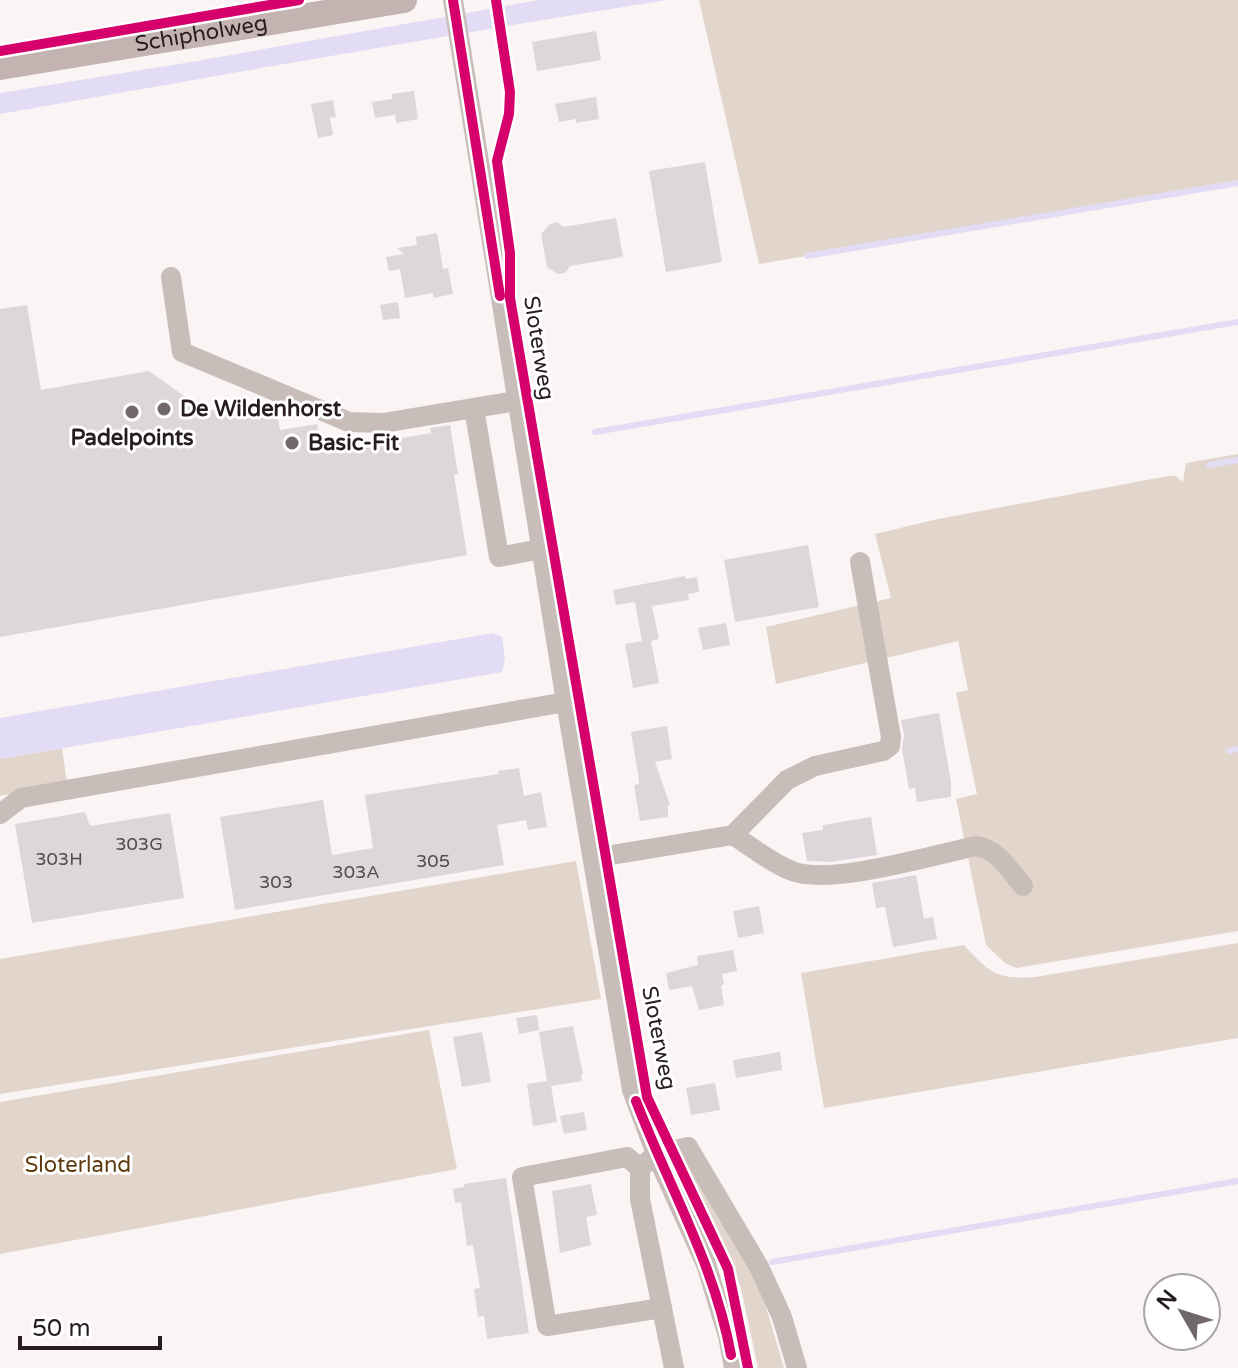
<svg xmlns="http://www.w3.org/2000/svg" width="1238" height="1368" font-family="'Varela Round',sans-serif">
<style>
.green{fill:#e2d6cc}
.water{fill:#e2dcf4}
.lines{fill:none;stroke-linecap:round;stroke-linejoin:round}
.stream{stroke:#e2dcf4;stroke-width:6}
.building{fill:#ddd7db}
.minor{stroke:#c9bdba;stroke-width:20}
.major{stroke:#c3b4b2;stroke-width:26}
.cycleway-casing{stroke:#fff;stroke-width:15}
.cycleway{stroke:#d6006c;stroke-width:10}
.poi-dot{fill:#71686a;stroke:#fff;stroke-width:3}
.labels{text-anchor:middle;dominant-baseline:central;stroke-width:6;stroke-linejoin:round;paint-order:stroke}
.number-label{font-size:18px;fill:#544b4e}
.street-label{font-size:22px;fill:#271c1f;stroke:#fff}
.poi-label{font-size:22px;font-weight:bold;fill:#271c1f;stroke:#fff;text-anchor:start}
.park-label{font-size:22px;fill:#5f3c0f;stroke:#fff}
</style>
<rect width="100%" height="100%" fill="#faf4f5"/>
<g class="green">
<polygon points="699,0 1238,0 1238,183 759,264"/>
<polygon points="1238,454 1238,931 1016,968 1005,963 986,945 956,799 977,794 956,693 968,690 958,641 776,684 766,627 891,598 875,534 938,519 1168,476 1176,476 1183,482 1186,463"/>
<polygon points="62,748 67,783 0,796 0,759"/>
<polygon points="576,861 601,999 0,1094 0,959"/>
<path d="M1238,943V1038L824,1108L801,973L964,945C989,973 998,980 1035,977Z"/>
<polygon points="429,1030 457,1169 0,1254 0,1102"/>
<polygon points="681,1154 757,1277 784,1368 758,1368 741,1288 722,1240"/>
</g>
<g class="water">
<path d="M539,0H667C444,35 222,75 0,114V93L191,62Z"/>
<polygon points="493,633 502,637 505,659 502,672 0,759 0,718"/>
</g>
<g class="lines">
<g class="stream">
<polyline points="807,256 1238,183"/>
<polyline points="595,432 1238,322"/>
<polyline points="1209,465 1238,460"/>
<polyline points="1229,751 1238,749"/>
<polyline points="772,1262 1238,1181"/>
</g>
</g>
<g class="building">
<polygon points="596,31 601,60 537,71 532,42"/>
<polygon points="414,91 418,119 396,123 395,115 375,118 372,102 392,99 392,94"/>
<polygon points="596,97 599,119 576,123 576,119 559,122 555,104"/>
<polygon points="333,100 336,117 330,118 333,135 318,138 311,104"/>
<polygon points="705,162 722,262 666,272 649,171"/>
<polygon points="616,218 623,257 570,266 565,273 558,274 547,267 541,234 550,224 557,222 563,227"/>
<polygon points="437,233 443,269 448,268 453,294 434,298 433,293 405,298 400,269 389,271 386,257 404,254 397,248 417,245 416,237"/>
<polygon points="398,302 400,318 383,320 380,305"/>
<polygon points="27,305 41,390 149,371 205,411 237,405 240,419 277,413 280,430 317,424 322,452 431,433 430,428 450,425 458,474 454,475 467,555 0,637 0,309"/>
<polygon points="808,545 819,607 735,622 724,560"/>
<polygon points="685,576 686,579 697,577 699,592 688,594 689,600 652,606 659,639 651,641 659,683 633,688 625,644 642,641 635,602 616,605 613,590"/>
<polygon points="726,623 730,645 703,650 698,628"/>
<polygon points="939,713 951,782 951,797 917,802 915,788 909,789 902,749 904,735 901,720"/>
<polygon points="667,726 672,759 655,762 670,805 668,805 668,817 640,821 634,785 639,784 638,774 631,732"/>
<polygon points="519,768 524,796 541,792 547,827 528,830 526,820 497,825 504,865 235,910 220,817 323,800 332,855 373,848 365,795 499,774 498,771"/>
<polygon points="85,812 90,826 170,813 184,898 32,923 15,824"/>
<polygon points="871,817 877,855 830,862 807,861 802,833 823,830 823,825"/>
<polygon points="916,875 924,919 933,917 937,939 893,947 885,907 876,908 872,883"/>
<polygon points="759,906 764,933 738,938 733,911"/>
<polygon points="733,950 737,971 722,974 724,984 721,986 724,1005 699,1010 692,986 669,990 666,973 698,965 697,956"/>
<polygon points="537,1015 539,1030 519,1034 516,1018"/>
<polygon points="573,1026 583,1074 581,1074 582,1081 551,1086 557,1122 533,1126 527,1084 547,1081 539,1032"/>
<polygon points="482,1032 491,1082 462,1087 453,1037"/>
<polygon points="780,1052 782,1070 736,1078 733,1060"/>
<polygon points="715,1083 720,1110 691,1115 686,1088"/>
<polygon points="584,1112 587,1130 564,1134 560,1116"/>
<polygon points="506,1178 529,1333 487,1339 484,1316 478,1317 474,1289 480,1288 473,1245 467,1246 461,1202 455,1203 453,1189 464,1187 464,1184"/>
<polygon points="591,1184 597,1215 586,1217 591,1245 560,1253 552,1191"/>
</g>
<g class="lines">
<g class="minor">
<polyline points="276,0 280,21"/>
<polyline points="453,0 566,702 632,1090 656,1154 706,1264 728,1336 734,1368"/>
<polyline points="171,277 182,352 349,422 383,423 516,401"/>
<polyline points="474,408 499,557 541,549"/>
<polyline points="0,814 21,798 566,702"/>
<path d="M733,835C752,847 771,863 792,871C829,886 934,855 976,846C998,849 1009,870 1023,886"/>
<polyline points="593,858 733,835 787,780 815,766 883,751 890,746 891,737 860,562"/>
<polyline points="640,1168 627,1157 522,1177 547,1326 662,1308"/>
<polyline points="674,1368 640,1199 640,1168 656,1154 688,1147 759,1267 782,1317 797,1368"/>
</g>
<path class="major" id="s1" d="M0,67L404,0"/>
<defs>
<g id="cycleway">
<polyline points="453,0 500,296"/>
<polyline points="496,0 510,92 509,114 497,161 510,253 510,298 647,1097 728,1269 748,1368"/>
<polyline points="0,51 299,0"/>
<path d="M636,1101C668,1185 715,1265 731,1355"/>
</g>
</defs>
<use href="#cycleway" class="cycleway-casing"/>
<use href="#cycleway" class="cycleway"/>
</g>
<g class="poi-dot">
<circle cx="164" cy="409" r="8"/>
<circle cx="132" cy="412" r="8"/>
<circle cx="292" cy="443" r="8"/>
</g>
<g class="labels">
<g class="number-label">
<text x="139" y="844">303G</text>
<text x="59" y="859">303H</text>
<text x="433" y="861">305</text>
<text x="356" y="872">303A</text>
<text x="276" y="882">303</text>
</g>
<g class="street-label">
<text stroke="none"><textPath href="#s1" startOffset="204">Schipholweg</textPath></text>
<text transform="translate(539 348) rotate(81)">Sloterweg</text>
<text transform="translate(659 1038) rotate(79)">Sloterweg</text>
</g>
<g class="poi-label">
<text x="180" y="409">De Wildenhorst</text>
<text x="132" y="438" text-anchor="middle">Padelpoints</text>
<text x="308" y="443">Basic-Fit</text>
</g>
<g class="park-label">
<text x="78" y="1165">Sloterland</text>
</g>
</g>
<g transform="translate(1182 1312) rotate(309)"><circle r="38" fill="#ffffff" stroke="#a9a4a5" stroke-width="2"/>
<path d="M0-6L14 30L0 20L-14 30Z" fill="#71686a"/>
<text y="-12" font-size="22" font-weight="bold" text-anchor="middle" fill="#271c1f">N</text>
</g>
<path d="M20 1336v12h140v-12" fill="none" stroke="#271c1f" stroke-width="4"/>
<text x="32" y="1336" font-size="24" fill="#271c1f" stroke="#ffffff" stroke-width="6" paint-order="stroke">50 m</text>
</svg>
